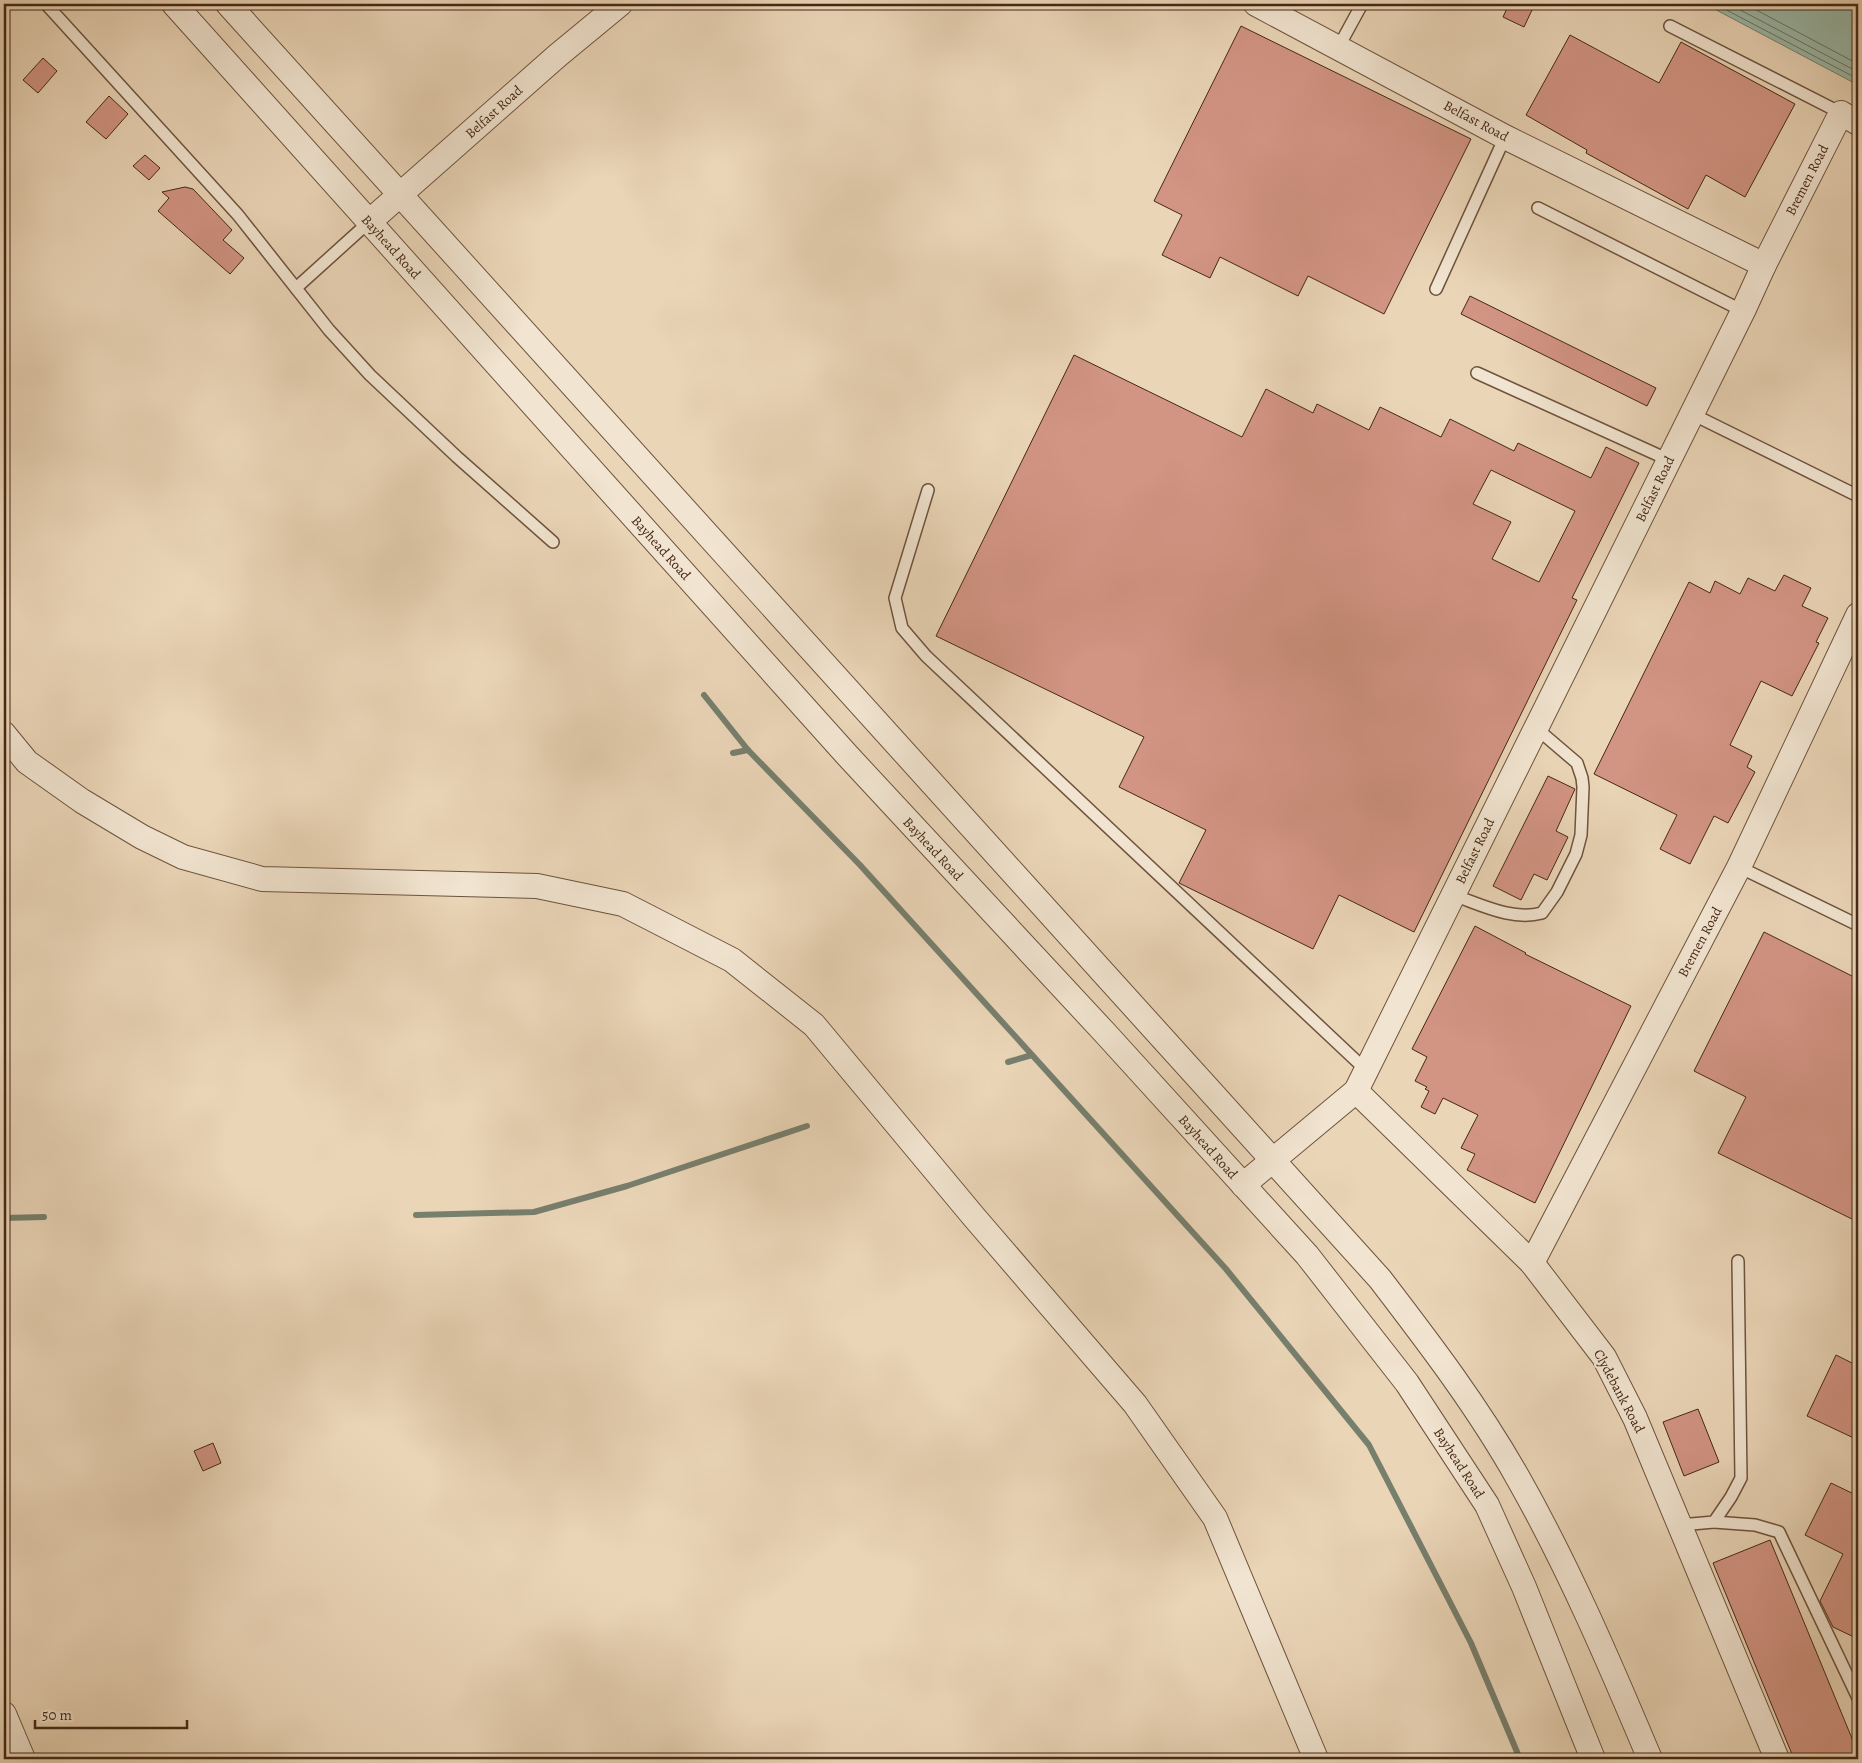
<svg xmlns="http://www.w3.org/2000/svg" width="1862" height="1763" font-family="Alegreya,serif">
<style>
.water{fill:#99b9a9;stroke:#777f6d}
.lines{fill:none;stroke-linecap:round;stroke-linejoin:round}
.shore{stroke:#6f705e;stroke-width:1}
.stream{stroke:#777f6d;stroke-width:6}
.building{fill:#d29483;stroke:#452814;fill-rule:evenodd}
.service-casing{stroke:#6e533d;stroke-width:14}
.minor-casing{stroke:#6e533d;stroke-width:26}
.service{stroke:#f1e4d0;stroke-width:11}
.minor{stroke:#f1e4d0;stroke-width:24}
.labels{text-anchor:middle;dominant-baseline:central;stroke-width:4.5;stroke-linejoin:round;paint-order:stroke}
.street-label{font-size:14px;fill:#452814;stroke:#f1e4d0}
</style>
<rect width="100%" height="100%" fill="#ead5b7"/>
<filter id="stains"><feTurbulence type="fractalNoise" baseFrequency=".004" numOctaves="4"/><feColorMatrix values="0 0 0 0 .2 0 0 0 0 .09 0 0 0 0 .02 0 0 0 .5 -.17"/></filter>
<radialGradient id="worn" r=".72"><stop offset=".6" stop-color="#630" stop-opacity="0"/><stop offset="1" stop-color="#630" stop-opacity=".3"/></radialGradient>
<polygon class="water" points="1705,4 1858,4 1858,85"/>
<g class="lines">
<g class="shore">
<polyline points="1715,4 1858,79"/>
<polyline points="1729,4 1858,72"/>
<polyline points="1745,4 1858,64"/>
</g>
<g class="stream">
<polyline points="704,695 748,750 860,865 1226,1269 1369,1445 1471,1643 1520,1759"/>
<polyline points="733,753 748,750"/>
<polyline points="1008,1062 1032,1055"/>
<polyline points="416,1215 534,1212 627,1186 807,1126"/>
<polyline points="4,1218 44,1217"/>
</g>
</g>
<g class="building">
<polygon points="1509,4 1519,4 1532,10 1524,27 1503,17"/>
<polygon points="1241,26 1471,139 1384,314 1308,276 1298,296 1220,257 1210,278 1162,255 1182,215 1154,201"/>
<polygon points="1570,35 1659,83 1681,42 1795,104 1745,197 1706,175 1688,209 1586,153 1587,150 1526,115"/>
<polygon points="43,58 57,71 38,93 23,80"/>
<polygon points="109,96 128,114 106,139 86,122"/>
<polygon points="145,155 160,168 149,180 133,166"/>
<polygon points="185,187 193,189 232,230 223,240 244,258 230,274 158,211 169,198 162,192"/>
<polygon points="1470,296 1656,388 1647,406 1461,314"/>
<path d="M1074,355L1242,437L1266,389L1313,413L1317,404L1369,430L1380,407L1441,437L1450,419L1514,451L1518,443L1591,478L1606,447L1639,463L1572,598L1577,600L1414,932L1339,895L1313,949L1179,883L1206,830L1119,787L1144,737L936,636ZM1491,470L1575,511L1539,582L1492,559L1511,522L1473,504Z"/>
<polygon points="1784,575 1811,588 1802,606 1828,618 1816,642 1819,643 1792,696 1761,681 1730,745 1752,756 1747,767 1755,772 1728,823 1714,816 1690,864 1660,849 1677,815 1594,774 1689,582 1710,593 1715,581 1740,594 1748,578 1775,591"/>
<polygon points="1548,776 1575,789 1556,831 1568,837 1547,880 1534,874 1521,900 1493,886"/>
<polygon points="1475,926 1526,953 1525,954 1631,1006 1535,1203 1467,1170 1475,1154 1461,1148 1478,1115 1443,1098 1435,1114 1421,1107 1429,1091 1425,1089 1427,1087 1415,1081 1427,1057 1412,1049"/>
<polygon points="1764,932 1858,979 1858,1222 1718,1153 1746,1097 1694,1071"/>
<polygon points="1836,1355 1858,1366 1858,1440 1807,1416"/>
<polygon points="1698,1409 1719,1462 1684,1476 1663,1422"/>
<polygon points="213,1443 221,1463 203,1471 194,1451"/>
<polygon points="1831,1483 1858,1496 1858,1639 1833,1627 1820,1601 1843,1554 1805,1535"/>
<polygon points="1770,1540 1858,1753 1858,1759 1794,1759 1713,1563"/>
</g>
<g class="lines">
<defs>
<g id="service">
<polyline points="46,4 238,215 329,330 370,375 457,457 553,542"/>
<polyline points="1670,26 1841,113"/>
<polyline points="1338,48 1362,4"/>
<polyline points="1538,208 1743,311"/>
<polyline points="296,288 369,222"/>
<polyline points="1436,289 1505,137"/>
<polyline points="1477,373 1669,460"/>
<polyline points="1692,414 1858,496"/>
<polyline points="928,490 895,598 902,628 926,656 1366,1070"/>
<polyline points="1739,867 1858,925"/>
<path d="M1453,895C1482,905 1512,921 1542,913L1557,892L1576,854L1581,835L1583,787L1582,778L1577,763L1536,728"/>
<polyline points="1714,1522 1755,1525 1779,1532 1858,1698"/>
<polyline points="1680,1525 1714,1522 1731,1497 1741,1478 1738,1261"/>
</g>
<g id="minor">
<polyline points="174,4 847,755 1106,1034 1307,1255 1407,1383 1487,1505 1524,1587 1593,1759"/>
<path d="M228,4L1380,1279C1429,1343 1478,1407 1518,1478C1569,1568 1610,1664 1650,1759"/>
<polyline points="369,222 557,56 620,4"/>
<polyline points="1764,265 1841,113 1858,123"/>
<polyline points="4,734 27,762 82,801 142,837 183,857 262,879 537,886 623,904 732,960 814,1025 974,1217 1135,1404 1215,1518 1316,1759"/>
<polyline points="1356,1091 1532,1263 1604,1357 1635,1418 1777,1759"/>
<polyline points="1243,1185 1356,1091 1743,311 1764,265 1505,137 1256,4"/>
<polyline points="1532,1263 1739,867 1858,615"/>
<polyline points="4,1714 23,1759"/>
</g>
</defs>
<use href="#service" class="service-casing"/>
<use href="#minor" class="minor-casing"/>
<use href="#service" class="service"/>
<use href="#minor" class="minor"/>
</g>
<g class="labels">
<g class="street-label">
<text transform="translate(494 112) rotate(-42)">Belfast Road</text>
<text transform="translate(1476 121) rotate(28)">Belfast Road</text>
<text transform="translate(1807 180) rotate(-63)">Bremen Road</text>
<text transform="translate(391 247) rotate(48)">Bayhead Road</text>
<text transform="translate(1655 489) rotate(-64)">Belfast Road</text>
<text transform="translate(661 548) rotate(48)">Bayhead Road</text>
<text transform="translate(933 849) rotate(47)">Bayhead Road</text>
<text transform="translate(1475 851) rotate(-64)">Belfast Road</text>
<text transform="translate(1700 942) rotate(-62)">Bremen Road</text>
<text transform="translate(1208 1147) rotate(48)">Bayhead Road</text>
<text transform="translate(1619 1391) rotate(62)">Clydebank Road</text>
<text transform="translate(1459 1463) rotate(57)">Bayhead Road</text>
</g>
</g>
<rect width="1862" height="1763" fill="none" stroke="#ead5b7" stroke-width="20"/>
<rect x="5" y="5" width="1852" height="1753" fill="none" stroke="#452814" stroke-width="2.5"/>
<rect x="10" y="10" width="1842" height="1743" fill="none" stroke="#452814"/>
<path d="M35 1720v8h152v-8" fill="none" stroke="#452814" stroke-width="2.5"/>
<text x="42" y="1720" font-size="15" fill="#452814" stroke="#f1e4d0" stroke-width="4" paint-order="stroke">50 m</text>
<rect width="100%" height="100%" filter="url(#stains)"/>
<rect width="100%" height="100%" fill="url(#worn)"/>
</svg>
